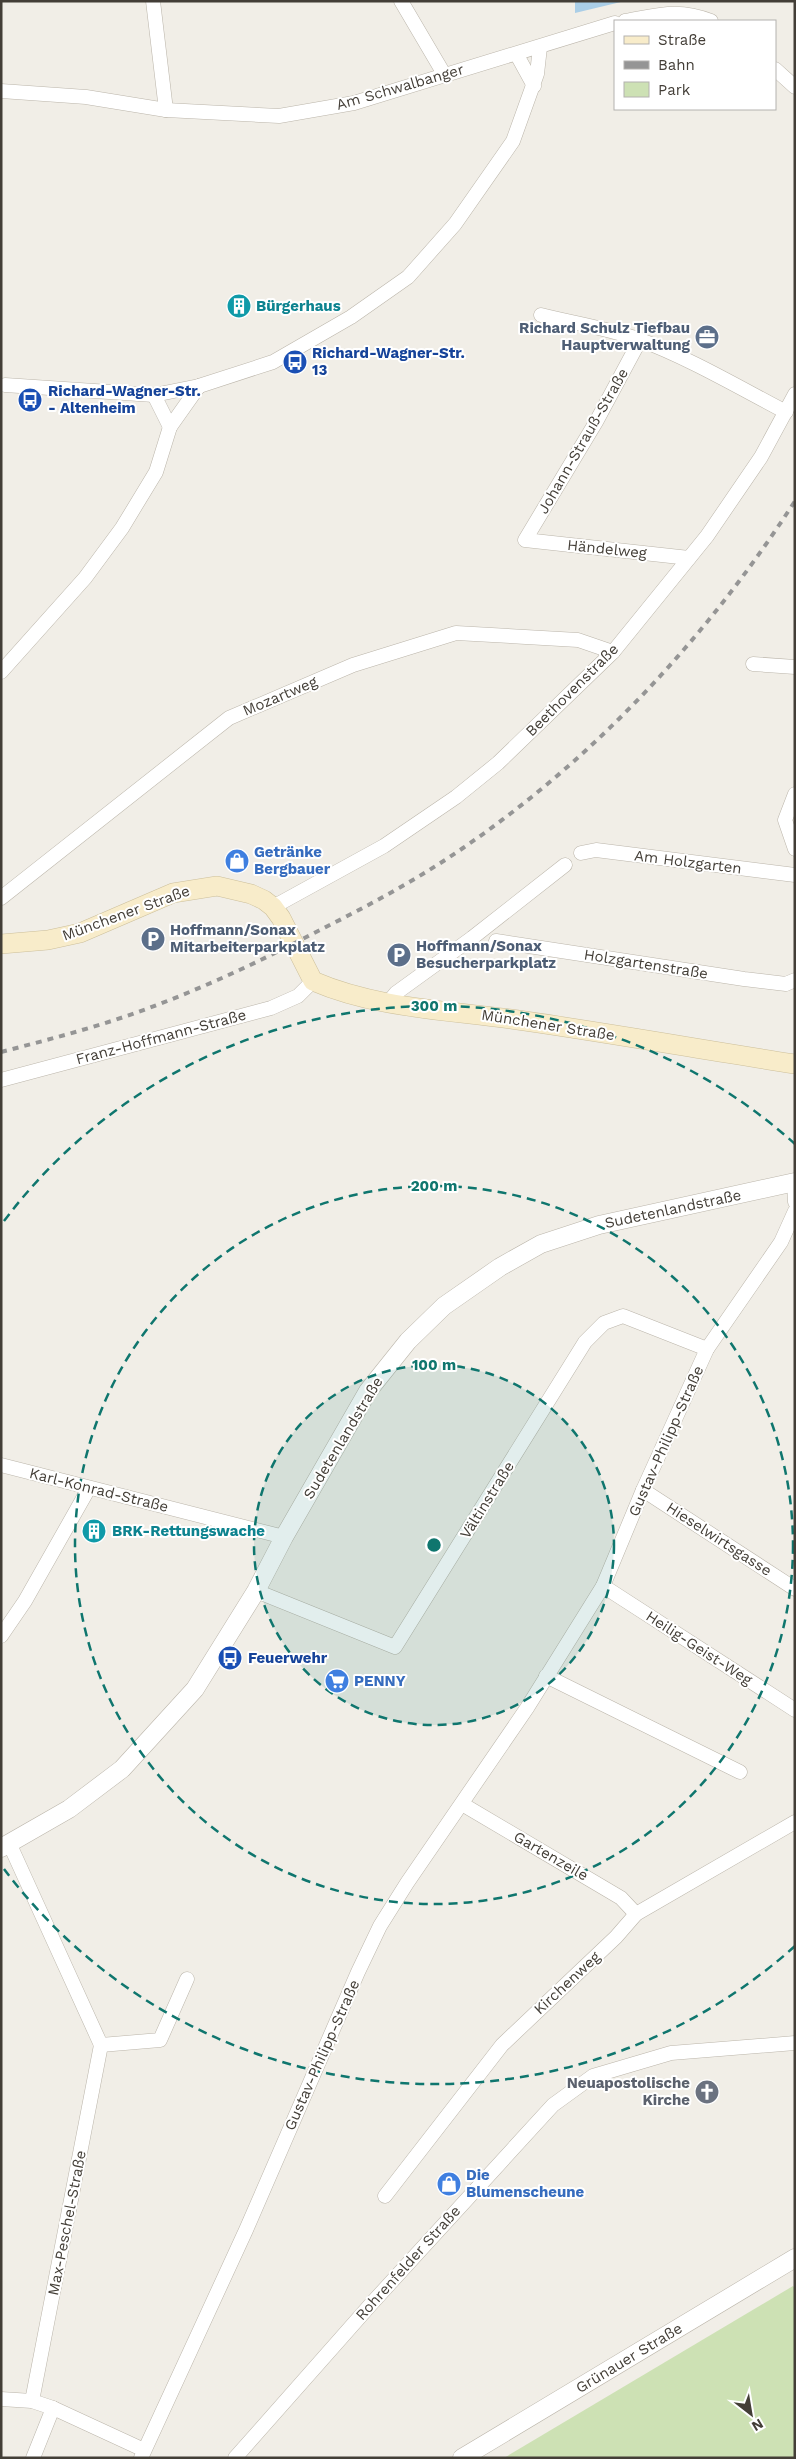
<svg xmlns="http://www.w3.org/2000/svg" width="796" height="2459" font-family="'Work Sans',sans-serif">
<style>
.green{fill:#cde1b4}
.water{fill:#aacee7}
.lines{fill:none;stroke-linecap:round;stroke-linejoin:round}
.minor-casing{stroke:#bbb5aa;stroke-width:15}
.tertiary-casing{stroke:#bbb5aa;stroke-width:19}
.secondary-casing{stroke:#ccbf9b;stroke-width:20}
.minor{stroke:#fff;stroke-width:14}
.tertiary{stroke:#fff;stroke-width:18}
.secondary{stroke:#f8ecca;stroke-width:19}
.rail{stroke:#959595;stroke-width:4;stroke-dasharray:6 6;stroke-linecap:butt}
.ring{fill:none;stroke:#0f766e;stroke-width:2.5;stroke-dasharray:9 6}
.labels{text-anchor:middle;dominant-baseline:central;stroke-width:4;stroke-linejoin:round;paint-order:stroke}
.street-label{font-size:15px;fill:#433e37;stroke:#fff}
.culture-label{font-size:15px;font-weight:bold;fill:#0d838f;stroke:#fff;text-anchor:start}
.service-label{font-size:15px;font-weight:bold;fill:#4e5e75;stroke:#fff;text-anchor:start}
.transit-label{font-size:15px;font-weight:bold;fill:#164399;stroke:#fff;text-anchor:start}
.shop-label{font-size:15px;font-weight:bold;fill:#366cbe;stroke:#fff;text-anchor:start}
.worship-label{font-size:15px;font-weight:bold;fill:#5b616d;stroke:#fff;text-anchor:end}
.centre{fill:#0f766e;stroke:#fff;stroke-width:2.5}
.ring-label{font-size:15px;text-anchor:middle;font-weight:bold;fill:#0f766e;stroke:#fff;stroke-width:4;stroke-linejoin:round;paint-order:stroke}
</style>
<rect width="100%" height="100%" fill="#f1eee7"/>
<polygon class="green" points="793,2286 795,2288 795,2458 504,2458"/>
<polygon class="water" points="575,1 625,1 575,13"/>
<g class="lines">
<defs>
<g id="minor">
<polyline points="153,1 166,110"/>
<polyline points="401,1 444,74"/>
<path d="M625,21C659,15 678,8 711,21"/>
<polyline points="517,55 534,86"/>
<polyline points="775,69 795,87"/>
<polyline points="1,91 86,97 166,110 279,116 354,103 615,23"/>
<path d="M541,315C573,323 606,328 638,339C689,358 738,387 786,412"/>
<polyline points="640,340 596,422 525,540 689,558"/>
<polyline points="5,385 154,395 199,386 273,362 351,317 408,277 455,224 513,141 537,74 540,47"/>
<polyline points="154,395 170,427"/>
<polyline points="753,664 795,667"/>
<polyline points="1,672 85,578 122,528 156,472 170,427 199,386"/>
<polyline points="795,794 785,820 795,849"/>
<polyline points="581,853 596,850 795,875"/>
<polyline points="1,898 229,718 353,665 456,633 578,640 613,652"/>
<polyline points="273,907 384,846 456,797 498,763 613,652 707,536 761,457 795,394"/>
<polyline points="496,941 744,979 786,984 795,980"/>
<polyline points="387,1004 396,993 472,938 565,865"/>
<polyline points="1,1080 271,1008 298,996 313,981"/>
<polyline points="794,1183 795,1202"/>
<polyline points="1,1465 284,1537"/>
<polyline points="643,1490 795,1589"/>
<polyline points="603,1586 795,1710"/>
<polyline points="256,1591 395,1647 585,1342 604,1323 623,1316 707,1349"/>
<polyline points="1,1636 25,1601 89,1488"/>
<polyline points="546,1676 740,1772"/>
<polyline points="462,1804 621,1898 636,1914"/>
<polyline points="10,1845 101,2045 160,2040 187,1979"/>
<polyline points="385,2196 502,2045 616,1937 636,1914 795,1822"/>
<polyline points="1,2399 32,2401 53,2408 144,2450"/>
<polyline points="32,2401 101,2045"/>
<polyline points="33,2458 53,2408"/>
<polyline points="141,2458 246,2230 358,1972 380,1926 407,1883 527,1708 603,1586 643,1490 707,1349 781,1242 795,1211"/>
<polyline points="235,2458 372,2303 553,2105 593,2076 671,2053 795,2043"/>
</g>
<g id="tertiary">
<polyline points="1,1848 69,1809 122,1769 195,1689 256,1591 284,1537 368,1391 408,1341 444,1306 500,1267 541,1244 599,1225 795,1182"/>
<polyline points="462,2458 795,2258"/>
</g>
<path id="secondary" d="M1,944L48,940L80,933L173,893L217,886L251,894L264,900L273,907L281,918L313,981C380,1010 454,1010 525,1021C615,1034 705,1050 795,1064"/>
</defs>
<use href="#minor" class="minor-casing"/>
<use href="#tertiary" class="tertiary-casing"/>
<use href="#secondary" class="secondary-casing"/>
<use href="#minor" class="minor"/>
<use href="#tertiary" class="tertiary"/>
<use href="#secondary" class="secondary"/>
<path class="rail" d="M1,1052C51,1039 101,1026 149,1008C205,987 259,962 312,934C364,908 415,881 463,848C596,757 708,636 795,501"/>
</g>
<circle cx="434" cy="1545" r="180" fill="#0f766e" fill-opacity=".12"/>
<g class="ring">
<circle cx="434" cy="1545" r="180"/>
<circle cx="434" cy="1545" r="359"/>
<path d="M795 1946A539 539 0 0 1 4 1869M4 1221A539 539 0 0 1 795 1144"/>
</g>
<defs>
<symbol id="building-disc" viewBox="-11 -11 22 22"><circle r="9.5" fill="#0f9aa8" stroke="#fff"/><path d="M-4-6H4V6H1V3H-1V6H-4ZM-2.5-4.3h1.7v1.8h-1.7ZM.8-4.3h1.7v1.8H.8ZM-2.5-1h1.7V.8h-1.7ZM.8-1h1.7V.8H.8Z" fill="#fff"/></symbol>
<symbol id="office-disc" viewBox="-11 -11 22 22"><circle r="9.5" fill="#5c6f8a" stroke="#fff"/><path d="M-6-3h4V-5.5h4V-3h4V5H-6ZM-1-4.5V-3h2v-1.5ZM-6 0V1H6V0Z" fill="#fff"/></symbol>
<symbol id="bus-disc" viewBox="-11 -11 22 22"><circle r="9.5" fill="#1a4fb4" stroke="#fff"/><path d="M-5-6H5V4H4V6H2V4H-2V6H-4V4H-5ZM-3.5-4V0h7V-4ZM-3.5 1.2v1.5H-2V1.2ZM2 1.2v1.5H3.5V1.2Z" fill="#fff"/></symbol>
<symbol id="shop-disc" viewBox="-11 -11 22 22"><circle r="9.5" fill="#3f7fe0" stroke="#fff"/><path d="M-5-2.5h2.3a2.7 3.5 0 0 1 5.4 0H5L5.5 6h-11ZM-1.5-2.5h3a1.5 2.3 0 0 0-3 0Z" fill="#fff"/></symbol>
<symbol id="parking-disc" viewBox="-11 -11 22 22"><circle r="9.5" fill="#5c6f8a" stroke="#fff"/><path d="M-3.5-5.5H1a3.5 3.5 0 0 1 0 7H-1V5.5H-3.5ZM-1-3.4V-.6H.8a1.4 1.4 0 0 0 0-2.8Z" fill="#fff"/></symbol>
<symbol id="supermarket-disc" viewBox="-11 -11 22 22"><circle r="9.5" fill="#3f7fe0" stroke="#fff"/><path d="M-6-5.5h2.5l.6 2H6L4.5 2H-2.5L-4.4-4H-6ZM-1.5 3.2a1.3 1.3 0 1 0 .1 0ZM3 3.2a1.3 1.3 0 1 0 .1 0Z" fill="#fff"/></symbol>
<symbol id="church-disc" viewBox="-11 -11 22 22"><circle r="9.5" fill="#6b7280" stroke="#fff"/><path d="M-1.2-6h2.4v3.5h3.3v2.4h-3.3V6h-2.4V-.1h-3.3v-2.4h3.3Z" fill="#fff"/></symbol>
</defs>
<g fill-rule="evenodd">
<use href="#building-disc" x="225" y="292" width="28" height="28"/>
<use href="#office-disc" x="693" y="323" width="28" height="28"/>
<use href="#bus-disc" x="281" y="348" width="28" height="28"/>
<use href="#bus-disc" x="16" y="386" width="28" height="28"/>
<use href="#shop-disc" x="223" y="847" width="28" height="28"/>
<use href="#parking-disc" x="139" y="925" width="28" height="28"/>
<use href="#parking-disc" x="385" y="941" width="28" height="28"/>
<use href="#building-disc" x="80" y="1517" width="28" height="28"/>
<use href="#bus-disc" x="216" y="1644" width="28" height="28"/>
<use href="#supermarket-disc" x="323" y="1667" width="28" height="28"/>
<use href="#church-disc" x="693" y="2078" width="28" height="28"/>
<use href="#shop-disc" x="435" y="2170" width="28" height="28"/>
</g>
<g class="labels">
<g class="street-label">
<text transform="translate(400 87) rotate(-16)">Am Schwalbanger</text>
<text transform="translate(583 441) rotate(-60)">Johann-Strauß-Straße</text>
<text transform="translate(607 549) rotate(6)">Händelweg</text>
<text transform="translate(572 690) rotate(-45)">Beethovenstraße</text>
<text transform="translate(280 696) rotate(-23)">Mozartweg</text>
<text transform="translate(688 862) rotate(7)">Am Holzgarten</text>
<text transform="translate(126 913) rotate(-20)">Münchener Straße</text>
<text transform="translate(646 964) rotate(9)">Holzgartenstraße</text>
<text transform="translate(548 1025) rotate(9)">Münchener Straße</text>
<text transform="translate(161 1037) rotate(-15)">Franz-Hoffmann-Straße</text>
<text transform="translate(673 1209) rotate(-12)">Sudetenlandstraße</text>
<text transform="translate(343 1438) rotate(-59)">Sudetenlandstraße</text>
<text transform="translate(666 1441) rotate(-66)">Gustav-Philipp-Straße</text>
<text transform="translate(99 1490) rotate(14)">Karl-Konrad-Straße</text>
<text transform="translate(487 1500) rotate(-58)">Vältinstraße</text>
<text transform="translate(719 1539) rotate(33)">Hieselwirtsgasse</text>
<text transform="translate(699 1648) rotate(33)">Heilig-Geist-Weg</text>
<text transform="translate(551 1856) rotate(30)">Gartenzeile</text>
<text transform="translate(567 1983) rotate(-43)">Kirchenweg</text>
<text transform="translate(322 2055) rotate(-66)">Gustav-Philipp-Straße</text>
<text transform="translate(67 2223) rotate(-79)">Max-Peschel-Straße</text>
<text transform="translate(408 2263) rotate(-48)">Rohrenfelder Straße</text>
<text transform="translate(629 2358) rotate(-31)">Grünauer Straße</text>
</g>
<g class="culture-label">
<text x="256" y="306">Bürgerhaus</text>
<text x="112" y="1531">BRK-Rettungswache</text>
</g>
<g class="service-label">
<text x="690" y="328" text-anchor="end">Richard Schulz Tiefbau<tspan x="690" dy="17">Hauptverwaltung</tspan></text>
<text x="170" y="930">Hoffmann/Sonax<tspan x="170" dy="17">Mitarbeiterparkplatz</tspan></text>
<text x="416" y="946">Hoffmann/Sonax<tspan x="416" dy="17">Besucherparkplatz</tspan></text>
</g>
<g class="transit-label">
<text x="312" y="353">Richard-Wagner-Str.<tspan x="312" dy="17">13</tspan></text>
<text x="48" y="391">Richard-Wagner-Str.<tspan x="48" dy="17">- Altenheim</tspan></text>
<text x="248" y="1658">Feuerwehr</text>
</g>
<g class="shop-label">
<text x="254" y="852">Getränke<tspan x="254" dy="17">Bergbauer</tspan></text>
<text x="354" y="1681">PENNY</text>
<text x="466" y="2175">Die<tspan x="466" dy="17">Blumenscheune</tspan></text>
</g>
<g class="worship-label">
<text x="690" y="2083">Neuapostolische<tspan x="690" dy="17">Kirche</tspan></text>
</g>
</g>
<circle cx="434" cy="1545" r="8" class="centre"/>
<g class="ring-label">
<text x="434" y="1011">300 m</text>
<text x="434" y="1191">200 m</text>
<text x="434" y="1370">100 m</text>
</g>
<rect width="796" height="2459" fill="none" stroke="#433e37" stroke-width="5"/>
<rect x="614" y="20" width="162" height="90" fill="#ffffff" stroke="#b4b2af"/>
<rect x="624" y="36" width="25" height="8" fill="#f8ecca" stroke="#b4b2af"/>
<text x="658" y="45" font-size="15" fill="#433e37">Straße</text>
<rect x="624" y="61" width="25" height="8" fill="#959595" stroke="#b4b2af"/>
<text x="658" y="70" font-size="15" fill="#433e37">Bahn</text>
<rect x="624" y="82" width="25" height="15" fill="#cde1b4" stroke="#b4b2af"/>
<text x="658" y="95" font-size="15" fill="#433e37">Park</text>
<g transform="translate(751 2414) rotate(149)" stroke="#ffffff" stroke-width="4" paint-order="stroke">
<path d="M0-4L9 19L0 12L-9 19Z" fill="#433e37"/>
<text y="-8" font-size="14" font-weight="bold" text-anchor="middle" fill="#433e37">N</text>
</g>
</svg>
